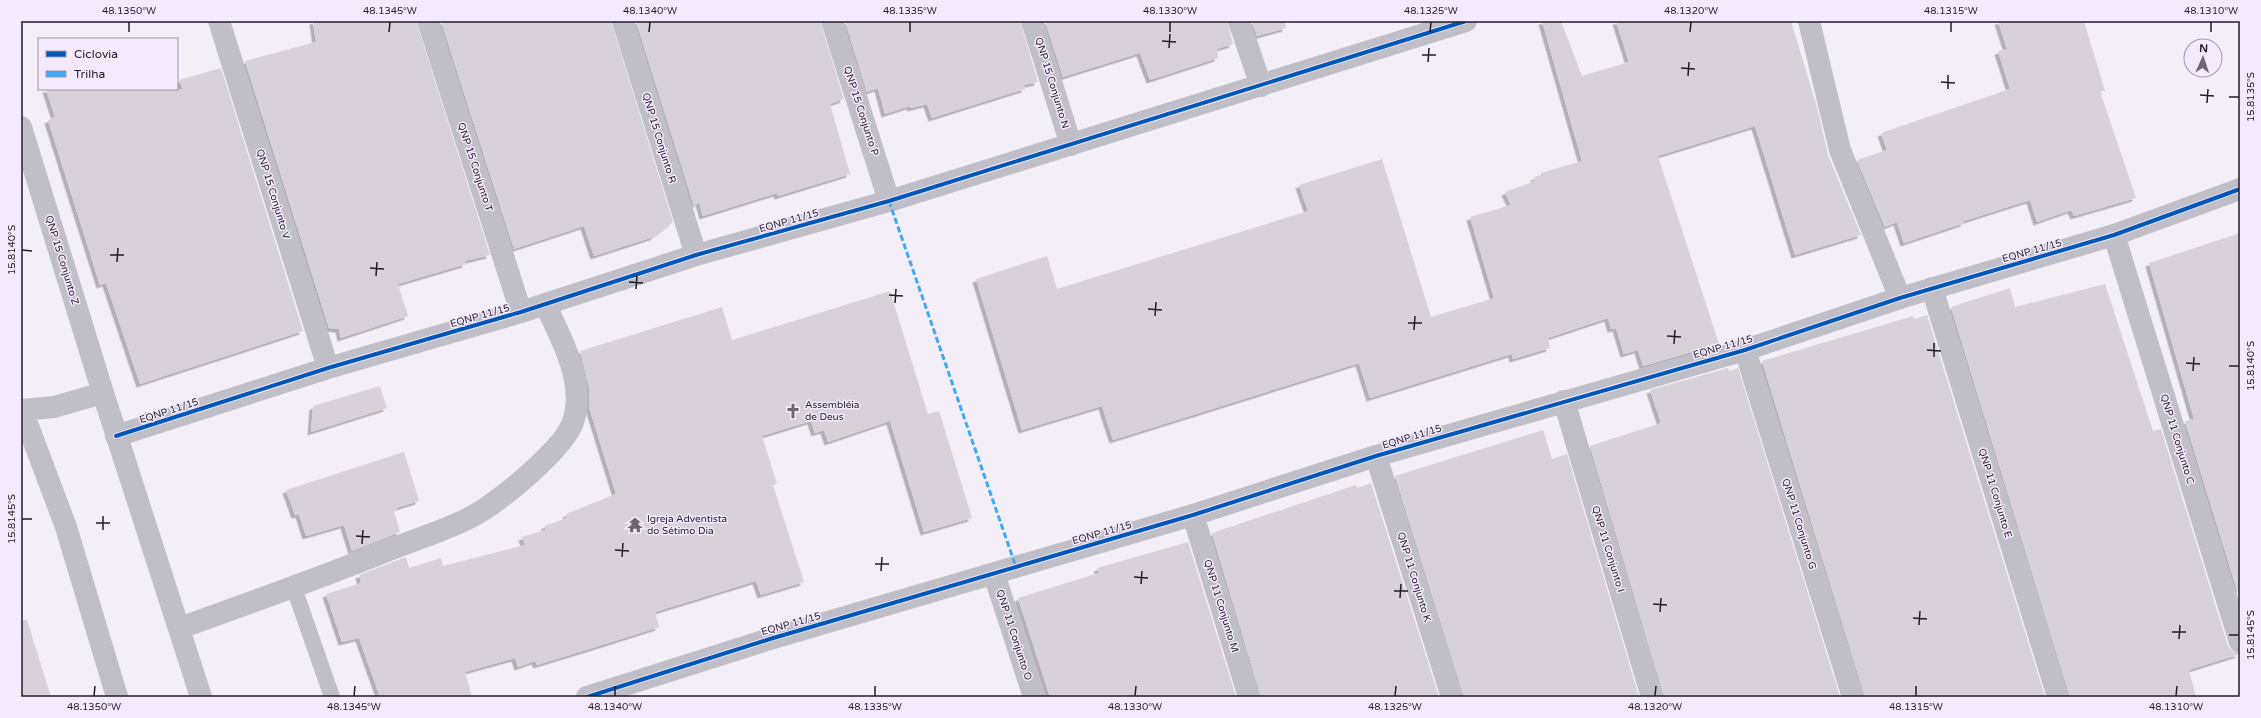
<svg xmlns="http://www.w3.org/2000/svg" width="2261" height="718" font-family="'Varela Round',sans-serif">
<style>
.building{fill:#d8d1d9;filter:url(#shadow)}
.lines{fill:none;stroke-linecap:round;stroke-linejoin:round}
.service{stroke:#c0bfc7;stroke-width:16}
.minor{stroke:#c0bfc7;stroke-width:22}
.tertiary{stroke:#c0bfc7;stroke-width:22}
.quiet{stroke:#3fa9f5;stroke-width:3;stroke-dasharray:6 3;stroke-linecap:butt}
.cycleway-casing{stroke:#f4e9fd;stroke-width:6}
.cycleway{stroke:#0057b8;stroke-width:4}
.ticks{fill:none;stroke:#221d26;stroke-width:1.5}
.labels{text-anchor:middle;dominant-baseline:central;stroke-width:3;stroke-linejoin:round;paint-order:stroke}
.street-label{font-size:10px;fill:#221d26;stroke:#f4e9fd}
.poi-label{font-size:10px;fill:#221d26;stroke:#f4e9fd;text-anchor:start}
.neatline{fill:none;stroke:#221d26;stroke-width:1.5}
.ticks-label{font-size:10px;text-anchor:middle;fill:#221d26}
</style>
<defs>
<filter id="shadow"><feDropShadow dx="-3.5" dy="3.5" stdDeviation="0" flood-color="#0004"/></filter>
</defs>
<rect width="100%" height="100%" fill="#f3eef8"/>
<g class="building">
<polygon points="313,21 416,21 490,255 465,261 466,264 398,284 408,316 341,338 339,329 329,328 245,61 316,42"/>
<polygon points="441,21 611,21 673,222 653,237 594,256 584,226 514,249"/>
<polygon points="636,21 820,21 844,99 830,104 850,174 778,196 777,193 703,216 699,202 694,206"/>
<polygon points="845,21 1020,21 1038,82 1024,85 1025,89 932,118 927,104 911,108 910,106 885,114 878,88 867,92"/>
<polygon points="1045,21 1227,21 1233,44 1217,49 1218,58 1150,80 1140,53 1063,77"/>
<polygon points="1252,21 1285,21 1286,28 1257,36"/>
<polygon points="1542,21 1561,21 1582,76 1629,62 1616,21 1791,21 1817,107 1828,155 1861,235 1795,255 1755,126 1658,156 1719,344 1643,366 1638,350 1624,354 1616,328 1611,329 1608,318 1548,338 1550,348 1513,359 1512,354 1370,398 1359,363 1113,440 1102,406 1022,430 976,279 1047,256 1057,289 1308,211 1299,185 1382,159 1431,317 1494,298 1470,217 1511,205 1505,192 1535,181 1534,177 1541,175 1541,173 1582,161"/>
<polygon points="1998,21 2084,21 2105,91 2100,91 2136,198 2074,216 2071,210 2037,222 2030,200 1964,221 1964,223 1904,243 1897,222 1885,227 1857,160 1887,150 1881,133 2010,89 1998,51 2007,49"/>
<polygon points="221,68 303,331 140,384 106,283 100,285 48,120 55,117 46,89 183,89 179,80"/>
<polygon points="2240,233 2240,600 2185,421 2194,419 2149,263"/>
<polygon points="2105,284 2153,431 2161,429 2228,646 2232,651 2240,654 2189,670 2196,697 2070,697 1951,307 2010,288 2015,307"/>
<polygon points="890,291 928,414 939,411 972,518 924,532 890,421 828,442 824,430 815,433 811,421 762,436 777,484 773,485 804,582 761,595 756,581 655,612 659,627 599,646 537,665 535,661 518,667 515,658 465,672 472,697 380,697 359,638 342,642 326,594 361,583 359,575 406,557 409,568 441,558 443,566 525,545 522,537 546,530 544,526 567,518 566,514 616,494 589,407 589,387 580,351 722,307 732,340"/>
<polygon points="1927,315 2045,697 1865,697 1762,361 1913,316 1914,319"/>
<polygon points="1728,368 1729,371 1738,368 1840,697 1664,697 1590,446 1661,423 1650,390"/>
<polygon points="380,386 387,408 311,432 313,406"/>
<polygon points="1543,430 1552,459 1567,454 1639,697 1464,697 1395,476"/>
<polygon points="404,452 419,501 396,508 397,511 394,511 400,532 352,551 344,525 306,536 299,514 295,515 286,490"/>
<polygon points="1371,483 1439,697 1261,697 1212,533 1356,485 1357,488"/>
<polygon points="1188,542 1236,697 1050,697 1018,598 1099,573 1097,568"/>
<polygon points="27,620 51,697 21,697 21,621"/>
</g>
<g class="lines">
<polyline class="service" points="294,588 332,697"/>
<g class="minor">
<polyline points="219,21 328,368"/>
<polyline points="428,21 521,312"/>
<polyline points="623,21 696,255"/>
<polyline points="832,21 889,201"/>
<polyline points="1032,21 1071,145"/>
<polyline points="1239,21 1261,86"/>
<polyline points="1809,21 1840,150 1900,298"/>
<polyline points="2114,235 2240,642"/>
<polyline points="1932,288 2058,697"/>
<polyline points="1745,350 1853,697"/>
<polyline points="103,393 201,697"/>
<polyline points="1564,401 1652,697"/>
<polyline points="22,410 66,527 117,697"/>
<polyline points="116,436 328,368 521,312 696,255 889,201 1466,21"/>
<polyline points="1376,456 1452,697"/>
<polyline points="1193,515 1249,697"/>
<polyline points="994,574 1034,697"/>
<path d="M180,628C250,603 320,578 389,550C416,539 447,530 473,516C499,502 567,447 574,419C585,380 561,338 545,304"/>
<polyline points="587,697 770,639 1193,515 1376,456 1745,350 1900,298 2114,235 2240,189"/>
</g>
<polyline class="tertiary" points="21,127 103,393 54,407 21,410"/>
<polyline class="quiet" points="889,201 1016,567"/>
<defs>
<g id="cycleway">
<polyline points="116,436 328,368 521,312 696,255 889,201 1466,21"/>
<polyline points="587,697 770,639 1193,515 1376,456 1745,350 1900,298 2114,235 2240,189"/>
</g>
</defs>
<use href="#cycleway" class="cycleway-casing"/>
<use href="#cycleway" class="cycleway"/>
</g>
<path class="ticks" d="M129,32V22M389,32L390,22M649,32L650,22M910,32V22M1170,32V22M1430,32L1431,22M1690,32L1691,22M1951,32V22M2211,32V22M1162,41L1176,42M1169,48L1170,34M1422,55H1436M1428,62L1429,48M1681,68L1695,69M1688,76L1689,62M1941,82L1955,83M1948,89V75M2200,95L2214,96M2229,97H2239M2207,103L2208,89M22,250L32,251M110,255H124M117,262L118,248M370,268L384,269M376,276L377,262M629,282L643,283M636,289L637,275M889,295L903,296M895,303L896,289M1148,309L1162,310M1155,316L1156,302M1408,323H1422M1414,330L1415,316M1667,336L1681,337M1674,344L1675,330M1927,350L1941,351M1934,357V343M2186,363L2200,364M2229,366H2239M2193,371L2194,357M22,519H32M96,523H110M103,530V516M356,536L370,537M362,544L363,530M615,550L629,551M622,557L623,543M875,564H889M881,571L882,557M1134,577L1148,578M1141,584L1142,571M1394,591H1408M1400,598L1401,584M1653,604L1667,605M1660,612L1661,598M1913,618L1927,619M1919,625L1920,611M2172,632H2186M2229,635H2239M2179,639L2180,625M94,696L95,686M354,696L355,686M615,696V686M875,696V686M1135,696L1136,686M1395,696L1396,686M1655,696L1656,686M1916,696V686M2176,696L2177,686"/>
<defs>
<symbol id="church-bare" viewBox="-9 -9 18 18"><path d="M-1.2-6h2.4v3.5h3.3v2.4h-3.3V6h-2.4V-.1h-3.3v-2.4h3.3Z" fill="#6b6670" stroke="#f4e9fd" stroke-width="2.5" paint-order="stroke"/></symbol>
<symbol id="temple-bare" viewBox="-9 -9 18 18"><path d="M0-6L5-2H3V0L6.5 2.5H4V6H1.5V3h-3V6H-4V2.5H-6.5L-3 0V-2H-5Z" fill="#6b6670" stroke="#f4e9fd" stroke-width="2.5" paint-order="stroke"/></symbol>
</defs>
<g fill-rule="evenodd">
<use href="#church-bare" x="782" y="400" width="22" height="22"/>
<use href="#temple-bare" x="624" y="514" width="22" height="22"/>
</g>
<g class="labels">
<g class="street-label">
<text transform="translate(1052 83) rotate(73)">QNP 15 Conjunto N</text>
<text transform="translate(861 111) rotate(72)">QNP 15 Conjunto P</text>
<text transform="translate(659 138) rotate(73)">QNP 15 Conjunto R</text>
<text transform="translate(475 167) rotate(72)">QNP 15 Conjunto T</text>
<text transform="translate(273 194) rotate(73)">QNP 15 Conjunto V</text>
<text transform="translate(789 221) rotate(-16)">EQNP 11/15</text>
<text transform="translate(2032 251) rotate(-16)">EQNP 11/15</text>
<text transform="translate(62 260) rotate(73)">QNP 15 Conjunto Z</text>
<text transform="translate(480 316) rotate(-16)">EQNP 11/15</text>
<text transform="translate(1723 347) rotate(-16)">EQNP 11/15</text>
<text transform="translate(169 411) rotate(-18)">EQNP 11/15</text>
<text transform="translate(1412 437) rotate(-17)">EQNP 11/15</text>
<text transform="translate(2177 439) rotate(73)">QNP 11 Conjunto C</text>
<text transform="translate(1995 493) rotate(73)">QNP 11 Conjunto E</text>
<text transform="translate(1799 524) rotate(73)">QNP 11 Conjunto G</text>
<text transform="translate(1102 533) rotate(-16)">EQNP 11/15</text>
<text transform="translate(1608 549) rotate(73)">QNP 11 Conjunto I</text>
<text transform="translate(1414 577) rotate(73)">QNP 11 Conjunto K</text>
<text transform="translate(1221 606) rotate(73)">QNP 11 Conjunto M</text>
<text transform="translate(791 624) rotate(-16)">EQNP 11/15</text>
<text transform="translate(1014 635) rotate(72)">QNP 11 Conjunto O</text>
</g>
<g class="poi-label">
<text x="805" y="405">Assembléia<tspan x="805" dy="12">de Deus</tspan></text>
<text x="647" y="519">Igreja Adventista<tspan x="647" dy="12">do Sétimo Dia</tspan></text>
</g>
</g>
<rect width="2261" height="718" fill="none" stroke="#f4e9fd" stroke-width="44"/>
<rect x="38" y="38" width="140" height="52" fill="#f4e9fd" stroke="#a097a7"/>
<rect x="46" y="51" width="20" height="6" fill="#0057b8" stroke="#a097a7"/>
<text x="74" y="58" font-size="12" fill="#221d26">Ciclovia</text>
<rect x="46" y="71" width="20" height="6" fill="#3fa9f5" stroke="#a097a7"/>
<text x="74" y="78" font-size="12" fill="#221d26">Trilha</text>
<g transform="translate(2203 58) rotate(3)"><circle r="19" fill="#f4e9fd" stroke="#a097a7"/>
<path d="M0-3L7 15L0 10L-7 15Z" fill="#6b6670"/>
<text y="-6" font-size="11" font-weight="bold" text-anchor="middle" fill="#221d26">N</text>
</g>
<rect x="22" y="22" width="2217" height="674" class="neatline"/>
<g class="ticks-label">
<text x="129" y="14">48.1350°W</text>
<text x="390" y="14">48.1345°W</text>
<text x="650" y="14">48.1340°W</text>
<text x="910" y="14">48.1335°W</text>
<text x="1170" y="14">48.1330°W</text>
<text x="1431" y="14">48.1325°W</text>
<text x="1691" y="14">48.1320°W</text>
<text x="1951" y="14">48.1315°W</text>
<text x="2211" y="14">48.1310°W</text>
<text transform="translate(2250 97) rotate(-90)" y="4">15.8135°S</text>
<text transform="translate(11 250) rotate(-90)" y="4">15.8140°S</text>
<text transform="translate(2250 366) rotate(-90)" y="4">15.8140°S</text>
<text transform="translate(11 519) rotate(-90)" y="4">15.8145°S</text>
<text transform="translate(2250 635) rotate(-90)" y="4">15.8145°S</text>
<text x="94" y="710">48.1350°W</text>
<text x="354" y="710">48.1345°W</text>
<text x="615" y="710">48.1340°W</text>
<text x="875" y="710">48.1335°W</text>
<text x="1135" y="710">48.1330°W</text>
<text x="1395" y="710">48.1325°W</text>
<text x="1655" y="710">48.1320°W</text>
<text x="1916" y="710">48.1315°W</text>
<text x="2176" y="710">48.1310°W</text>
</g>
</svg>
